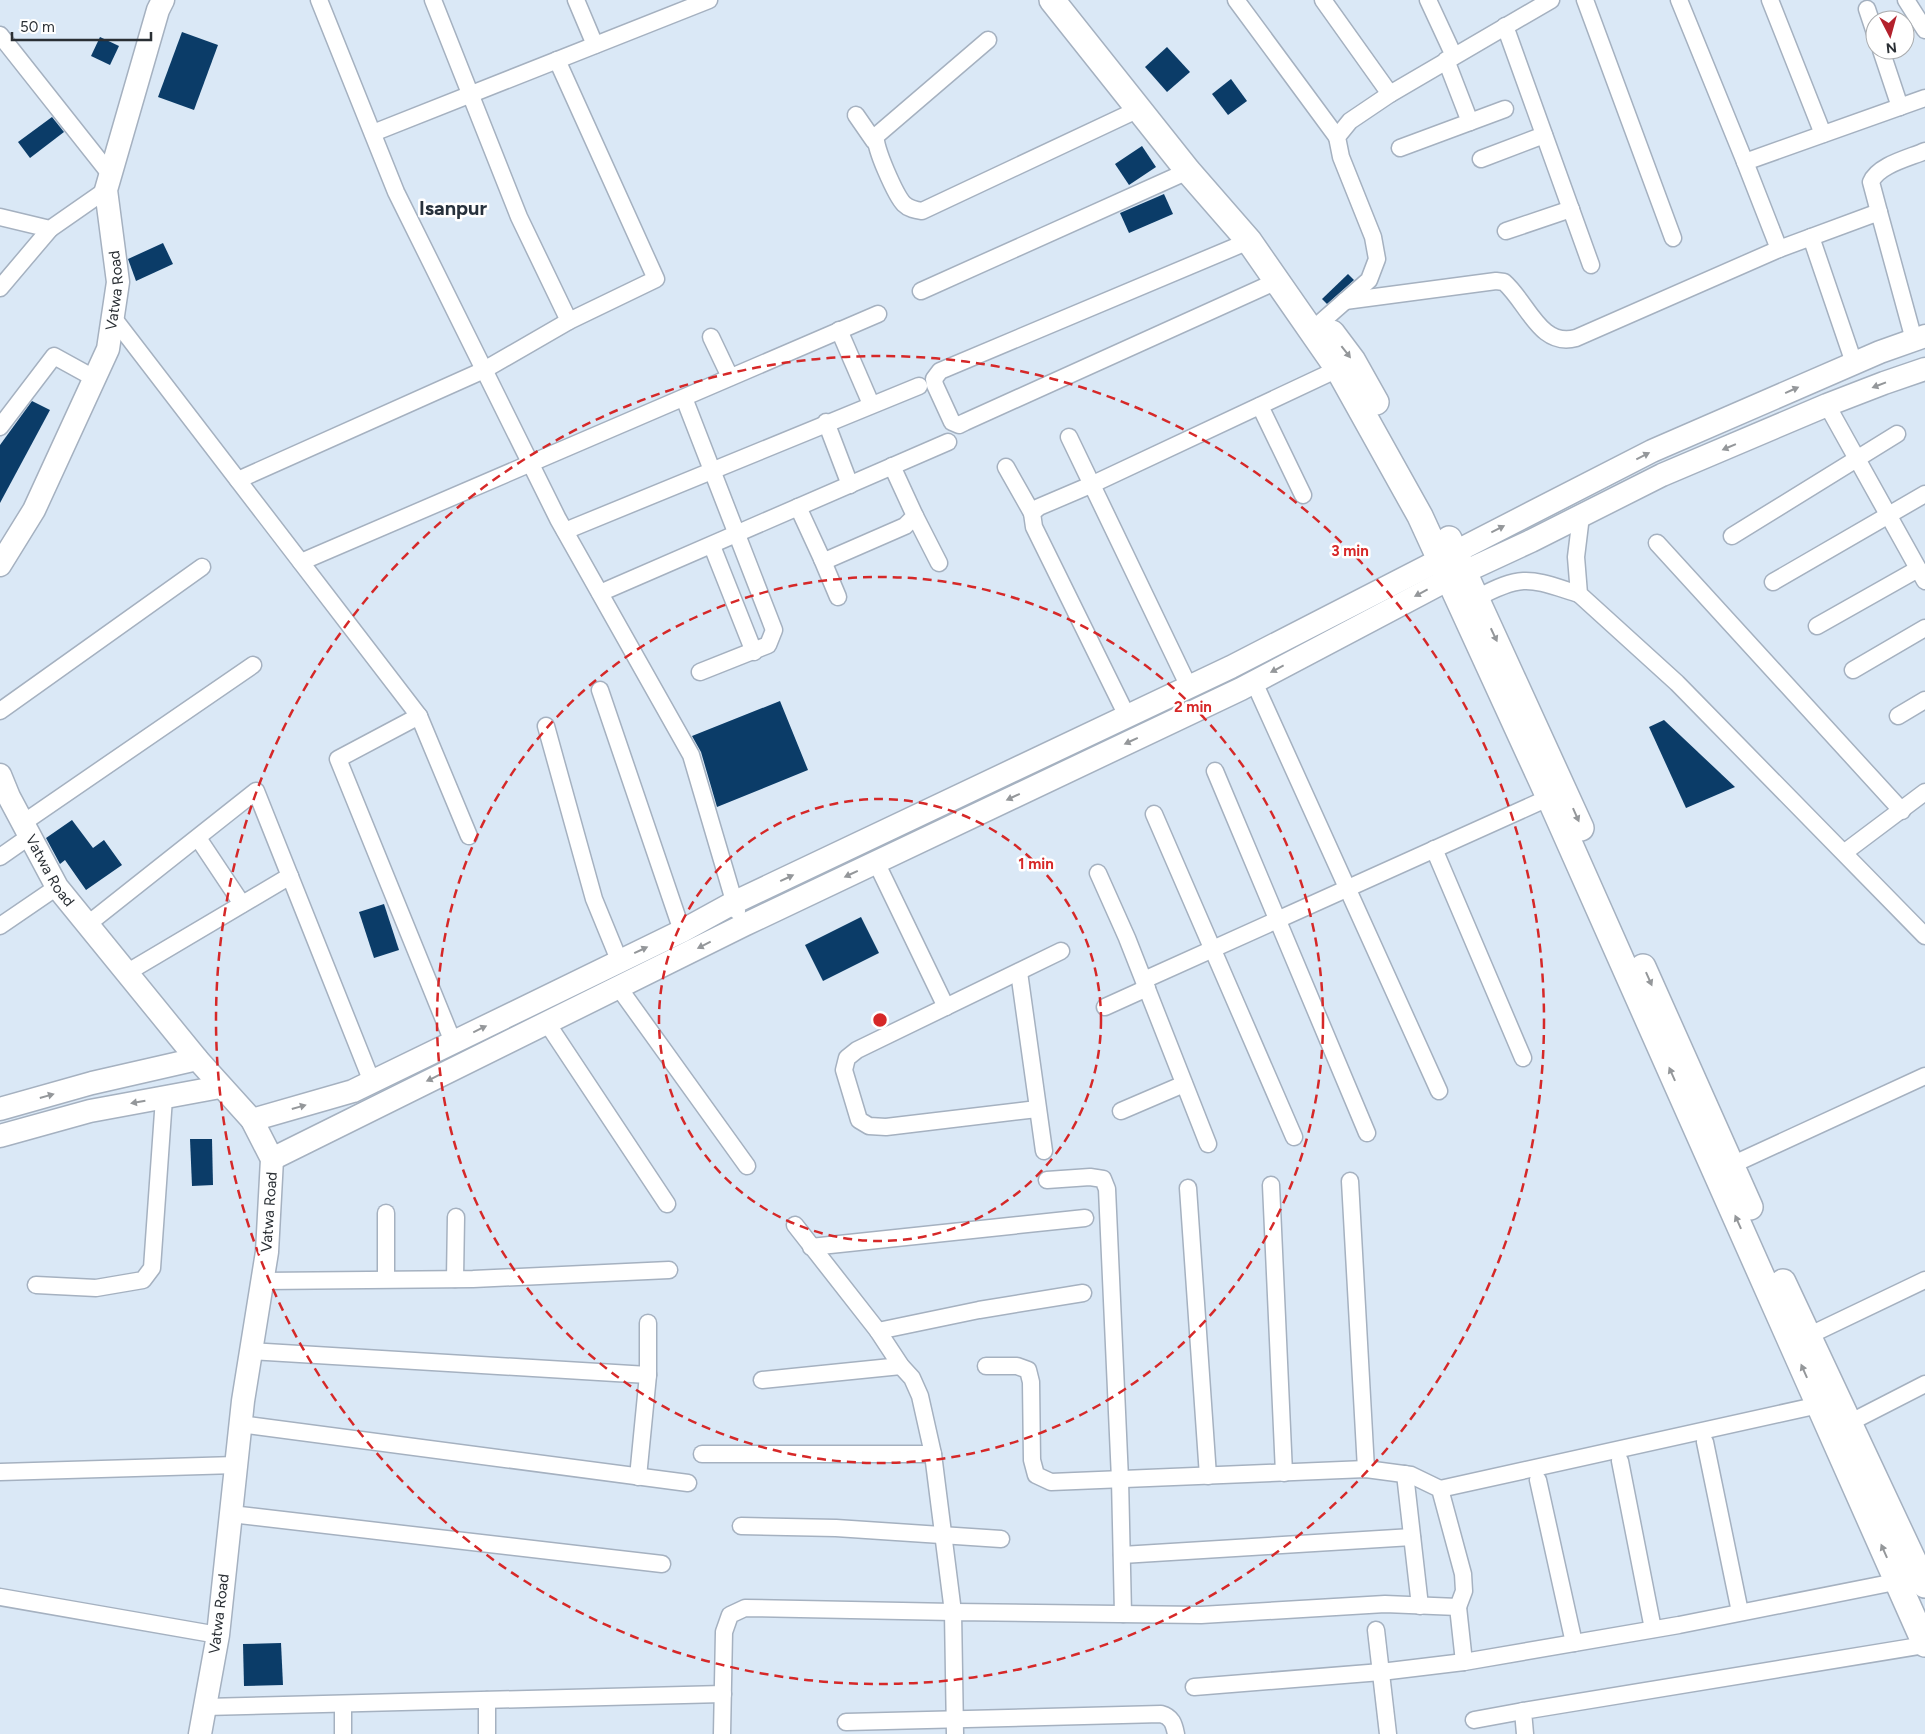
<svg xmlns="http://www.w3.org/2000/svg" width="1925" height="1734" font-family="Figtree,sans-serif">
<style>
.building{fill:#0b3c68}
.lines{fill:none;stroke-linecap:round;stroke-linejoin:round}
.street-casing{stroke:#a5b1c0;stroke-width:19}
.secondary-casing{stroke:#a5b1c0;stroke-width:25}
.primary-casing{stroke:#a5b1c0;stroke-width:28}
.street{stroke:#fff;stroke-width:16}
.secondary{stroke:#fff;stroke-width:22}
.primary{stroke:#fff;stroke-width:25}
.oneway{fill:#94979a}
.ring{fill:none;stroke:#d62828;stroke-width:2.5;stroke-dasharray:9 6}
.labels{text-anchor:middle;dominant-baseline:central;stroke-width:5;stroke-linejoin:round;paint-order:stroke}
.street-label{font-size:15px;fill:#2a2f34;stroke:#fff}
.district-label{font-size:20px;font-weight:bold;fill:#27313c;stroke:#fff}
.centre{fill:#d62828;stroke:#fff;stroke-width:2.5}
.ring-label{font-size:15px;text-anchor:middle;font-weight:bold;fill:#d62828;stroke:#fff;stroke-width:5;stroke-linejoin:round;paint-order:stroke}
</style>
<rect width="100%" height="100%" fill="#dae8f6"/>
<g class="building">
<polygon points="182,32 218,45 194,110 158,97"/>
<polygon points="100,37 119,46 110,65 91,56"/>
<polygon points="1167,47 1190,72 1167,92 1145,67"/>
<polygon points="1231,79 1247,101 1228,115 1212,94"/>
<polygon points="52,117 64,132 30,158 18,142"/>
<polygon points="1142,146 1156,167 1129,185 1115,164"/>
<polygon points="1164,194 1173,214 1129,233 1120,213"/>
<polygon points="163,243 173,264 136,281 128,259"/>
<polygon points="1348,274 1354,280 1327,304 1322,299"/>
<polygon points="32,401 50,410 0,503 0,445"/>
<polygon points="780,701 808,770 717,807 701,752 692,736"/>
<polygon points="1664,720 1735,787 1686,808 1649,727"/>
<polygon points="72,820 93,848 104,840 122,865 86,890 65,860 60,864 46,838"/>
<polygon points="384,904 399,950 374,958 359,912"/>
<polygon points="861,917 879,953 823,981 805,945"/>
<polygon points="190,1139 212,1139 213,1185 192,1186"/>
<polygon points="281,1643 283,1685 244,1686 243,1644"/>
</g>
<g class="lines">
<defs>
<g id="street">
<polyline points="319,0 396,192 558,519 691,755 737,911"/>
<polyline points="433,0 519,217 569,321"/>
<polyline points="576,0 595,45"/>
<polyline points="1236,0 1337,137"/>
<polyline points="1323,0 1390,94"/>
<polyline points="1428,0 1454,56"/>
<polyline points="1585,0 1673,238"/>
<polyline points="1679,0 1745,162 1925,98"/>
<polyline points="1770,0 1823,134"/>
<polyline points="1906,0 1925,30"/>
<polyline points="1867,9 1875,33"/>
<polyline points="1505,26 1591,265"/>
<polyline points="0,35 110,174"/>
<path d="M988,40L876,136C873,145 896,196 904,204C909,209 915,210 922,211L1139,109"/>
<polyline points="1881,50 1900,107"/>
<polyline points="856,115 874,141"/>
<polyline points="1470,122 1505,109"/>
<polyline points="373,133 709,0"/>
<polyline points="1400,148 1470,122 1446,60"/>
<polyline points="1481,159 1544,135"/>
<polyline points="1745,162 1779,249"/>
<path d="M1879,212L1871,182C1878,165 1909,158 1925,151"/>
<polyline points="0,217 50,229 106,190"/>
<polyline points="1506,231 1571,209"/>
<polyline points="1811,237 1854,363"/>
<polyline points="1249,241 940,371 934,379 935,385 952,422 959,425 965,422 1277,281"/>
<polyline points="0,288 50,229"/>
<polyline points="921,291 1188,171"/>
<path d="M1345,301L1496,281L1504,282C1528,303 1540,348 1576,338L1779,249L1879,212L1914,340"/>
<polyline points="112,316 419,716 469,836"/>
<polyline points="839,330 871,404"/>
<polyline points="1311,331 1369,280 1377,259 1373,237 1341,157 1337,137 1350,121 1390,94 1551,0"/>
<polyline points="711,337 730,377"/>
<polyline points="684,398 774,630 768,645 700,672"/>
<polyline points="1827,405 1925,581"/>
<polyline points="1260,406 1303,495"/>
<polyline points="826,422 850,485"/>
<polyline points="0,427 54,356 94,378"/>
<polyline points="1069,437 1189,687"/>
<polyline points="1006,467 1032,513"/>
<polyline points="238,480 484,370 569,321 656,279 557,60"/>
<polyline points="798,507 822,559 827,560 905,526 915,516 892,466"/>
<polyline points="915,516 939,563"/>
<polyline points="1581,516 1576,557 1579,594 1677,683 1925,936"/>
<polyline points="565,531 919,386"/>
<polyline points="1732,536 1897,434"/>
<polyline points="1657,543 1902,811"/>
<polyline points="712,546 754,652"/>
<polyline points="822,559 838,597"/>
<polyline points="301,562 878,314"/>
<polyline points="1773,582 1925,494"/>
<polyline points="600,593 948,442"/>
<path d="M1477,598C1524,573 1530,579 1579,594"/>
<polyline points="1817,626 1918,569"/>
<polyline points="1853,670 1925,628"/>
<polyline points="1254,682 1439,1091"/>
<polyline points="600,690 682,931"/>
<polyline points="0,711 202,567"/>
<polyline points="419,716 338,759 453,1042"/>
<polyline points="1127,716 1034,527 1032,513 1039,507 1093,484 1338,369"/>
<polyline points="1898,716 1925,700"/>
<polyline points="546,726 594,899 619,960"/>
<polyline points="1215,771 1367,1133"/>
<polyline points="1154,814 1294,1137"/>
<polyline points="23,823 253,665"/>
<polyline points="198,838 242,904"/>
<polyline points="1434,849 1523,1058"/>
<polyline points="1845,852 1925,792"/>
<polyline points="0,857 30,836"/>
<polyline points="876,862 946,1007"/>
<polyline points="1098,873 1127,938 1208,1144"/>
<polyline points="88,924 256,791 372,1082"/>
<polyline points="0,926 57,887"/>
<polyline points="128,972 290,876"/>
<polyline points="1019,972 1044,1151"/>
<polyline points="1144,980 1557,794"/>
<polyline points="619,988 747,1166"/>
<polyline points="1105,1007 1147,988"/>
<polyline points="547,1023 667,1204"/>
<polyline points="1037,1109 886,1127 869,1126 859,1120 844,1070 847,1058 857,1050 1061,951"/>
<polyline points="1121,1111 1184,1084"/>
<polyline points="1723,1169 1925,1076"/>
<polyline points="1047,1180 1090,1177 1103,1179 1107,1189 1120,1479 1123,1614"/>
<polyline points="1350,1181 1366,1469"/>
<polyline points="1271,1185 1284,1473"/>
<polyline points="1188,1188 1208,1476"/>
<polyline points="386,1213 386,1279"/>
<polyline points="811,1247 1085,1218"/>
<polyline points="455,1279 456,1217"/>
<polyline points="263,1281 473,1279 669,1270"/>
<polyline points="36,1285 96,1288 143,1280 152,1268 164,1098"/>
<polyline points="878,1331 979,1310 1083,1293"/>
<polyline points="1808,1336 1925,1280"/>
<polyline points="251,1351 648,1375"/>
<polyline points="986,1366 1017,1366 1028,1370 1031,1382 1032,1460 1036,1475 1051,1482 1366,1469 1411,1475 1440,1489 1463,1574 1464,1591 1458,1607"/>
<polyline points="762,1380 901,1366"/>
<polyline points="1849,1423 1925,1384"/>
<polyline points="240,1424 688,1483"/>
<polyline points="1705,1442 1740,1612"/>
<polyline points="702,1454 933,1454"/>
<polyline points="1620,1461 1653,1629"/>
<polyline points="0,1472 236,1465"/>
<polyline points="1405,1474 1420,1606"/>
<polyline points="638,1477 648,1375 648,1323"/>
<polyline points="1538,1480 1574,1643"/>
<polyline points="1440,1489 1819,1405"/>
<polyline points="231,1514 662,1564"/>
<polyline points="741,1526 836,1528 1001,1539"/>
<polyline points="1122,1555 1412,1537"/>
<polyline points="0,1597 218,1635"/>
<polyline points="1376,1630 1388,1734"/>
<polyline points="1194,1687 1381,1672 1464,1662"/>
<polyline points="343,1704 343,1734"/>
<polyline points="205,1707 723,1694"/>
<polyline points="1474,1720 1523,1711"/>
<path d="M846,1722L1161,1714C1172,1717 1174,1724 1176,1734"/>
<polyline points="487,1734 487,1700"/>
<polyline points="722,1734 724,1632 730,1615 745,1608 953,1612 933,1454 920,1396 912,1378 901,1366 878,1331 795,1225"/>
<polyline points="955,1734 953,1612 1201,1615 1385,1604 1458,1607 1464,1662 1679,1625 1905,1580"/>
<polyline points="1525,1734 1523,1711 1925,1645"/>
</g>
<g id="secondary">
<path id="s1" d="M0,565L34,510L108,349L118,282L106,190L158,10L163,0"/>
<path id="s2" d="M0,775L9,797L57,887L197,1059L252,1120L272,1159L267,1252L243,1401L218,1635L200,1734"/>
<polyline points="0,1109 92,1083 197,1059"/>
<polyline points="252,1120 353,1091 682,931 733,903 1231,667 1652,451 1880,352 1925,336"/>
<polyline points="0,1136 90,1111 220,1087"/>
<polyline points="272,1159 744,925 1241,689 1449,579 1531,541 1662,475 1827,405 1884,383 1925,369"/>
</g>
<g id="primary">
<polyline points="1052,0 1188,171 1249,241 1338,369 1420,516 1553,806 1925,1644"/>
<polyline points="1332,333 1353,361 1376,402"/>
<polyline points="1449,539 1581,828"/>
<polyline points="1643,967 1750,1207"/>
<polyline points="1783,1282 1925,1585"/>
</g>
</defs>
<use href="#street" class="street-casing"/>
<use href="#secondary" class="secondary-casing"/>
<use href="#primary" class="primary-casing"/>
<use href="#street" class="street"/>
<use href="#secondary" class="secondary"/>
<use href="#primary" class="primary"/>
</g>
<defs><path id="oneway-solid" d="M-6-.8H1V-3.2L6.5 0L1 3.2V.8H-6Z" transform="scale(1.25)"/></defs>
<g class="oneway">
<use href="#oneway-solid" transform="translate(1346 352) rotate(52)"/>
<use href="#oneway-solid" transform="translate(1879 385) rotate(159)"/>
<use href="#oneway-solid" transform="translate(1792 390) rotate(-24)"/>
<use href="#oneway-solid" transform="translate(1729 447) rotate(157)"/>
<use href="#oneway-solid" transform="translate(1643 456) rotate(-27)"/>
<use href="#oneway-solid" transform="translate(1498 529) rotate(-27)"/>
<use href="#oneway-solid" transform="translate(1421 593) rotate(152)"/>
<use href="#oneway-solid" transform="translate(1494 635) rotate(65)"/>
<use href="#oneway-solid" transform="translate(1277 669) rotate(152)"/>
<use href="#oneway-solid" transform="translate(1131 741) rotate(155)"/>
<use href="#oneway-solid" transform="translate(1013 797) rotate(155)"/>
<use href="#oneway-solid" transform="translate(1576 815) rotate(66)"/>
<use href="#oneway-solid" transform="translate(851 874) rotate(155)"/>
<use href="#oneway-solid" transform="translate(787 878) rotate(-25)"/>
<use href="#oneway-solid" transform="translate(704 945) rotate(153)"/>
<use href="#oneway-solid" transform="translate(641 950) rotate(-25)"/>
<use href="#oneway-solid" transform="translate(1649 979) rotate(66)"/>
<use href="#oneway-solid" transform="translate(480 1029) rotate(-26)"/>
<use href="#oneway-solid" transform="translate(1672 1074) rotate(-114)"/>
<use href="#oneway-solid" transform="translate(433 1078) rotate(154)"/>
<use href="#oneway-solid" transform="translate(47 1096) rotate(-16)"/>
<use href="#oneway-solid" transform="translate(138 1102) rotate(170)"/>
<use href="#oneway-solid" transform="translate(299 1107) rotate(-16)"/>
<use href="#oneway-solid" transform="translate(1738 1222) rotate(-114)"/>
<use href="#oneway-solid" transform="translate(1804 1371) rotate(-114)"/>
<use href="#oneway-solid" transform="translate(1884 1551) rotate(-114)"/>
</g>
<g class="ring">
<circle cx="880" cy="1020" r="221"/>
<circle cx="880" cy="1020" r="443"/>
<circle cx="880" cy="1020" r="664"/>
</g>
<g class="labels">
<g class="street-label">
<text stroke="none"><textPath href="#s1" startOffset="301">Vatwa Road</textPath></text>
<text stroke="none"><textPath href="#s2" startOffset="108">Vatwa Road</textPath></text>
<text transform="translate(269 1212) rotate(-86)">Vatwa Road</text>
<text transform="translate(219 1614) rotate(-83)">Vatwa Road</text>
</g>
<g class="district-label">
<text x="453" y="208">Isanpur</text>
</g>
</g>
<circle cx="880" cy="1020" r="8" class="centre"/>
<g class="ring-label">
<text x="1350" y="556">3 min</text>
<text x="1193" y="712">2 min</text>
<text x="1036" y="869">1 min</text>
</g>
<g transform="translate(1890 35) rotate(174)"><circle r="24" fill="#ffffff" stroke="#aaacae"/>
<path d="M0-4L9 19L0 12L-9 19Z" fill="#b3212c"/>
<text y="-8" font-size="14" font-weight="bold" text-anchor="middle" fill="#2a2f34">N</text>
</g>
<path d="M12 32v8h139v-8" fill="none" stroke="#2a2f34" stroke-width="2.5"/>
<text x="20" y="32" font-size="15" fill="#2a2f34" stroke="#ffffff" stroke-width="4" paint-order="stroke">50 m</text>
</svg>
